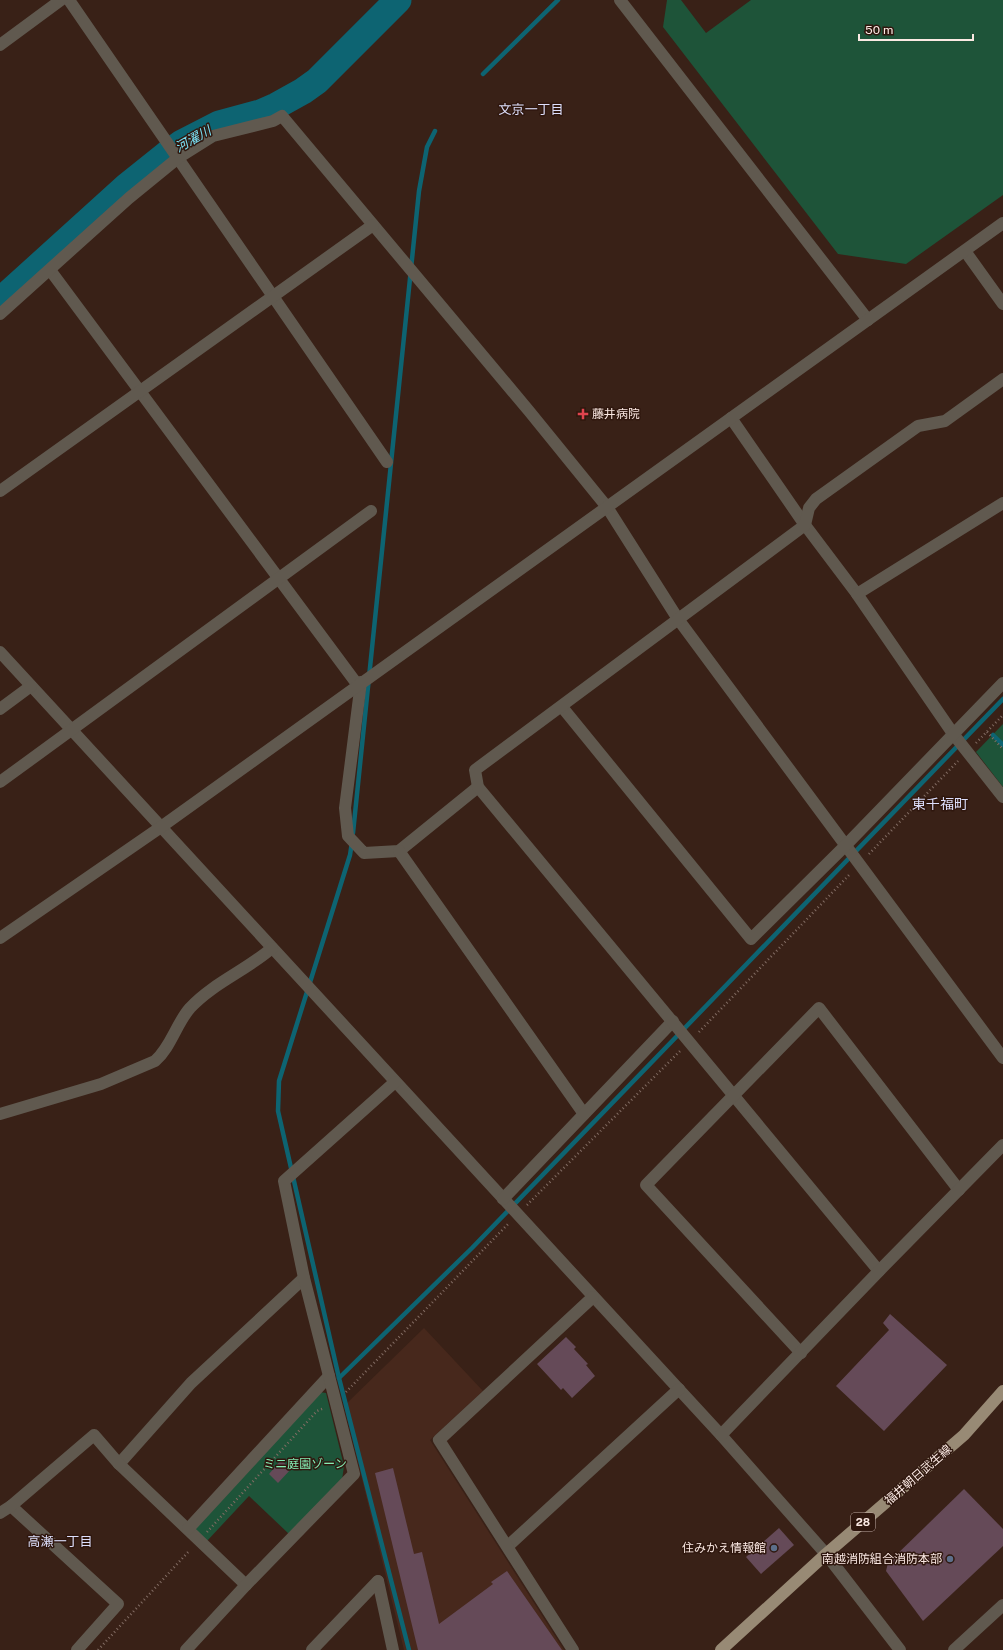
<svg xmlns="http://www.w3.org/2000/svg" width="1003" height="1650" font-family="'Public Sans','Noto Sans JP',sans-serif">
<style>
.built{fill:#47281c}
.green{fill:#1e5439}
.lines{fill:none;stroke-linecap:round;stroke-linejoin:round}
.stream{stroke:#0d6472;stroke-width:4.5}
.river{stroke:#0d6472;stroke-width:27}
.building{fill:#654a58}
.path{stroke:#836d64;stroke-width:2.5;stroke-dasharray:1 3;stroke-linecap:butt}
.street{stroke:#60594f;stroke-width:12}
.primary{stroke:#988a75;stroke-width:12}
.health-dot{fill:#e0444e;stroke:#2f170e;stroke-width:1.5}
.service-dot{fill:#5c6f8a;stroke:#2f170e;stroke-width:1.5}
.labels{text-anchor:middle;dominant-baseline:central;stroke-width:3;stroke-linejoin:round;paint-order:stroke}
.shield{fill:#2f170e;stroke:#beaaa3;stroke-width:1}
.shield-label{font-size:11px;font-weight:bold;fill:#fbe9e3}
.poi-label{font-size:12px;fill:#fbe9e3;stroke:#2f170e;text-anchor:end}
.park-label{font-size:12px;fill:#85eeb5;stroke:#2f170e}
.street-label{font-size:12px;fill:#fbe9e3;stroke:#2f170e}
.neighbourhood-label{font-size:13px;fill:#dddffc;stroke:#2f170e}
.water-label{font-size:13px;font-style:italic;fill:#7ae3f8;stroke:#2f170e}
.quarter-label{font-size:14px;fill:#dddffc;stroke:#2f170e}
</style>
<rect width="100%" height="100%" fill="#392117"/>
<polygon class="built" points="424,1328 483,1391 430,1440 564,1650 404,1650 344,1406"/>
<g class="green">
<polygon points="667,0 681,0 706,33 751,0 1003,0 1003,195 906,264 838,254 663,27"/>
<polygon points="1003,724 1003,787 976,752"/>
<polygon points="319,1392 326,1393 344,1466 342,1480 289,1534 249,1496 207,1541 194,1530"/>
</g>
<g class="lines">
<g class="stream">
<polyline points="483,74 558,0"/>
<polyline points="993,735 1003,745"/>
<polyline points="353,833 419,191 427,147 435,131"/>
<polyline points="352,842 350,855 279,1081 278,1111 339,1378 409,1650"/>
<polyline points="339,1378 472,1248 1003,699"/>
</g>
<polyline class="river" points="0,301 127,186 167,154 182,143 219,124 260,113 276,106 303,91 317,81 398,0"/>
</g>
<g class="building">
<polygon points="890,1314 947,1365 884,1431 836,1386 889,1330 883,1323"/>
<polygon points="566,1337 576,1347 574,1349 588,1364 586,1365 595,1376 572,1398 563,1388 561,1390 537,1364"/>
<polygon points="281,1460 291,1469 278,1483 269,1474"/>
<polygon points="393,1468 414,1554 422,1552 439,1624 493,1584 491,1582 507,1571 562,1650 418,1650 375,1473"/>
<polygon points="964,1489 1003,1529 1003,1546 923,1621 886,1571 888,1563"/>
<polygon points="779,1528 794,1545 761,1574 746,1557"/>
</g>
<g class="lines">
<g class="path">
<polyline points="987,732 1003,749"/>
<polyline points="976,743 1003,715"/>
<polyline points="869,854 958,761"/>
<polyline points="699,1032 850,874"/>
<polyline points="527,1205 680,1051"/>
<polyline points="346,1392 509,1223"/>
<polyline points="207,1532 317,1411 324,1408"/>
<polyline points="98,1650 190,1550"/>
</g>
<g class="street">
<polyline points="69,0 387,462"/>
<polyline points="620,0 868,320"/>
<polyline points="0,45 61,0"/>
<polyline points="965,251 1003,304"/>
<polyline points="50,270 357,684"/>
<polyline points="0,314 129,198 178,158 213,136 273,121 282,116 529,411 607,507 678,619 1003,1058"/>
<polyline points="731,418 805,525 857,594 954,735 1003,797"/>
<polyline points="0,491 373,225"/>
<polyline points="857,594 1003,503"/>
<polyline points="0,652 721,1435 826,1554 900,1650"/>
<polyline points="361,682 345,808 348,836 364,853 399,851 478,787"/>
<polyline points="562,707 751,939 846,845 1003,683"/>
<polyline points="0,709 31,686"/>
<polyline points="0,782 371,511"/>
<polyline points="399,851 584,1114"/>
<polyline points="0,938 161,827 1003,223"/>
<path d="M0,1114L101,1084L155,1061C171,1047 176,1024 190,1008C213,983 247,970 272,948"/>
<polyline points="503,1199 673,1021"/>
<polyline points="879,1271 478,787 475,770 805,525 809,508 816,499 918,426 945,421 1003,379"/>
<polyline points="801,1353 646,1185 819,1008 959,1190"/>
<polyline points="721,1435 879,1271 1003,1145"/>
<polyline points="119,1464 191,1383 304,1278"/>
<polyline points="11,1506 118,1604 77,1650"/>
<polyline points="0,1513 11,1506 94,1435 119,1464 246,1585"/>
<polyline points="188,1529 329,1376"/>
<polyline points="508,1546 679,1389"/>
<polyline points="378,1581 393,1650"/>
<polyline points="186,1650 246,1585 354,1474 304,1278 284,1181 395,1082"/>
<polyline points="312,1650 378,1581"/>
<polyline points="573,1650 439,1440 593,1297"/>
<polyline points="954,1650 1003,1605"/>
</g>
<polyline class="primary" points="721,1650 826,1554 964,1435 1003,1391"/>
</g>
<path class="health-dot" d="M581 408h4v4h4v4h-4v4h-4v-4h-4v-4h4z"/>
<g class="service-dot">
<circle cx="774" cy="1548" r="4"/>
<circle cx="950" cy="1559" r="4"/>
</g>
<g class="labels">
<rect class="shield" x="851" y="1513" width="24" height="18" rx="3"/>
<g class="shield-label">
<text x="863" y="1522">28</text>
</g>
<g class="poi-label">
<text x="592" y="414" text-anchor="start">藤井病院</text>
<text x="766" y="1548">住みかえ情報館</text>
<text x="942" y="1559">南越消防組合消防本部</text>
</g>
<g class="park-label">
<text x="305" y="1464">ミニ庭園ゾーン</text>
</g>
<g class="street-label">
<text transform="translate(918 1475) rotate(-41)">福井朝日武生線</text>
</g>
<g class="neighbourhood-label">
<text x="531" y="109">文京一丁目</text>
<text x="60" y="1541">高瀬一丁目</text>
</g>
<g class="water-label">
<text transform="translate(193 139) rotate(-29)">河濯川</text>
</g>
<g class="quarter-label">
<text x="940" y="804">東千福町</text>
</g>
</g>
<path d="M859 34v6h114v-6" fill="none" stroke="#fbe9e3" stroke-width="2"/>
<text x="865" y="34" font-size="12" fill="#fbe9e3" stroke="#2f170e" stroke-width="3" paint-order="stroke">50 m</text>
</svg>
